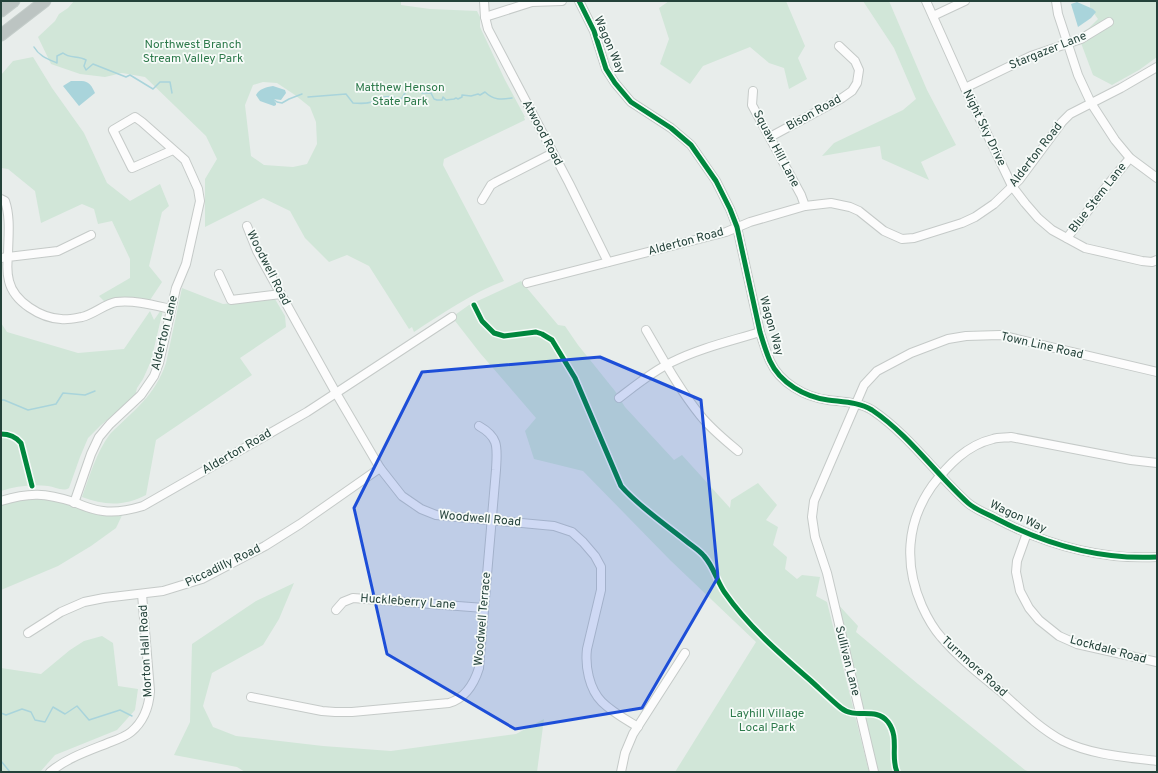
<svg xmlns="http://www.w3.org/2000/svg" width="1158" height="773" font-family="Overpass,sans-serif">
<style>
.green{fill:#d1e6d8;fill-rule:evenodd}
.water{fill:#a9d4db}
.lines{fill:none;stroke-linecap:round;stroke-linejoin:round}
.stream{stroke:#a9d4db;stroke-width:1.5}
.minor-casing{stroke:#c5cac8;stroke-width:10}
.highway-casing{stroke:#c3ccc9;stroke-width:13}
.minor{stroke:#fcfcfc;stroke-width:8}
.highway{stroke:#bcc4c2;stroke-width:11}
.cycleway-casing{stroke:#f7fbf9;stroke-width:8}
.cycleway{stroke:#00873e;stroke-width:5}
.marked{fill:#1d4ed8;fill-opacity:0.2;stroke:#1d4ed8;stroke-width:3;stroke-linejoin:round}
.labels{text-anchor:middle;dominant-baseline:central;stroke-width:3.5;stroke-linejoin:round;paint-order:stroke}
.park-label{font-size:12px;fill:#2d7a4b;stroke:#f7fbf9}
.street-label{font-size:12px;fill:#24423a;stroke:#f7fbf9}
</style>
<rect width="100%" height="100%" fill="#e8edeb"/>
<g class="green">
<path d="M74,1H401V5L430,9L477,11L480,17V27L505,80L525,117H524L525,120L444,159L443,165L504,281C472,293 443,313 414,332L412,327L409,329L369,266L347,255L329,262L305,238L290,211L263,198L205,227V179L217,159L206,136L145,77L122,73L105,77L80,74L51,64L38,37L55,21L59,14L68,8ZM263,82L277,83L295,95L310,107L316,122L317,144L307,164L293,167L264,165L251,156L245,105L253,85Z"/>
<polygon points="669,1 786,1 805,46 798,58 807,79 789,89 784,68 769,63 750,47 703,66 690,84 660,64 669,39 659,8"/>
<polygon points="863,1 889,1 927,90 956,145 921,162 929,180 882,159 880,146 822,156 834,143 903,110 916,99 894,48"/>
<polygon points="1090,1 1157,1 1157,57 1139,70 1112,85 1093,75 1078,35 1089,28 1098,19 1090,8"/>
<polygon points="33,57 52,88 84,133 107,183 130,201 160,184 169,206 162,212 149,266 162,282 150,300 127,298 104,301 99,296 130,278 130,259 112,221 98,224 94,209 82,204 41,223 35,191 8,169 1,168 1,75 13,61"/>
<polygon points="521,281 558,325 565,326 578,345 615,391 625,407 674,460 682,455 730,508 731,500 758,483 777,505 766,520 778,527 773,545 787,557 785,569 797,579 802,575 820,577 816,596 827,602 869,772 675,772 756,642 670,560 583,471 534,459 525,431 536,418 480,353 452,317 469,305"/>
<path d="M182,288L223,304L275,299L285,316L286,327L240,358L252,375L156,440L146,495C125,506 105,506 82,497C90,475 96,453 110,434C133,411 155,396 166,363Z"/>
<path d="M161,310H163L151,361L143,379L137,388L135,396L100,426L88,438L80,457L69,488C63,492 55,487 48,486C32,484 16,486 1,491V323L7,332L78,353L124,349L150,311L154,320Z"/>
<polygon points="26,494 124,511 116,528 91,546 58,566 1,590 1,501"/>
<polygon points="294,583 279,619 263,645 212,673 203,706 213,727 236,736 323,746 391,751 516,734 544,719 537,772 245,772 237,767 174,755 190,722 192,644 256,601"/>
<polygon points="835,601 858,626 856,632 918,684 1025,770 1030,772 876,772"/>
<polygon points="102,636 113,643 118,686 138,689 135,710 117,730 55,755 40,772 1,772 1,668 41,674 70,650 84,641"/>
</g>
<g class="water">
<polygon points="1077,2 1093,9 1096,12 1091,18 1078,27 1071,4"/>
<path d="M71,81C85,81 89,79 95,93L79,106L63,86Z"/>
<path d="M273,86L285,90L286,93L281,100L273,99L276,103V105L274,106L260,101L256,95C259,89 266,87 273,86Z"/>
</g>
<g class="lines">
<g class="stream">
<path d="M34,47C39,56 48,59 57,63V56L63,53C70,59 78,55 86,60L84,66L86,70L93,64L126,77L130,75L153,89L160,82H170L172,93"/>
<path d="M422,93H431L434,99L437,100H442L443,97L446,100L454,99L456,98L458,99L462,97V95L471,96L478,94L480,95L485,92C493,100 501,100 512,98"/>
<path d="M308,97L346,94L353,103C363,104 373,104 381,97C386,97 389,96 394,97L396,100L402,98L405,93"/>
<polyline points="273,99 277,102 282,103 289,99 302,94"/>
<polyline points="1,400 4,400 28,410 56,404 63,393 85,395 95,391"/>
<polyline points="1,713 6,715 22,709 31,712 35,720 45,722 53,707 65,714 77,706 89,720 120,710 132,716"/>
<polyline points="1,761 10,772"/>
</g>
<defs>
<g id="minor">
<polyline points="484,1 485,17 488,29 569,183 608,262"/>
<path d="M579,1L594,31L606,69L615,83L631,102L671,128L691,145L716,181L730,209L737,227L760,332C763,342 766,352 770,361C780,383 805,397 828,400C843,402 859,402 872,410C909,435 935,473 968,503C976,510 988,514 997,519C1047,545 1100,560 1157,557"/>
<polyline points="926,1 965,88 1012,186 1025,203 1038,218 1052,230 1085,248 1142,261 1152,262 1157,260"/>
<polyline points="1056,1 1058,14 1078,75 1091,103 1115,140 1130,158 1157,178"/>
<polyline points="933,16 965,1"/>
<polyline points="485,17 532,2 562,1"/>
<polyline points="965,88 1031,56 1081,39 1109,22"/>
<polyline points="753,91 752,105 801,195 805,206"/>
<polyline points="770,137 842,98 852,91 857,83 859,70 855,61 839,46"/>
<path d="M1,199L5,201C11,218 8,239 8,257L1,258"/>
<polyline points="482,200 491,185 496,182 553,153"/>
<path d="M247,226L257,251L298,325L336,393L380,468L402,496L421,509L436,515L554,526L572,532L583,542L595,556L601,567V590L587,649C585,666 589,689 602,702C612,712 625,719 638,727"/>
<path d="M91,235L58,251L8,257C7,265 7,273 9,281C14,302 41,318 61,319C68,320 76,318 82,317C94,314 105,304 116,302C135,300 153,305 171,309"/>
<polyline points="1067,238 1110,182 1130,158"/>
<polyline points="219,274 231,300 281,294"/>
<polyline points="527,283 726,232 750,222 805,206 831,203 850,207 859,211 884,231 902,239 914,238 962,223 975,217 994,204 1019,180 1062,122 1070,114 1121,88 1157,67"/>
<path d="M646,330C663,359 679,389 700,415C711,429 725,440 738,451"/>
<path d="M619,398C636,385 653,371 672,362C700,348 731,341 760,332"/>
<path d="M1157,463L1131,460L1011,437C1006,438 999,437 993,439C967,445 948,465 932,486C906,523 904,565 922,606C927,617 933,628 941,637C958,657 979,674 999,690C1019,708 1039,728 1063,741C1092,755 1125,757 1157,761"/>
<path d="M1,501C30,492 45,493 74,502C83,506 93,510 103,511C117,513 130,510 143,506L307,412L452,317"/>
<polyline points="74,503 91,454 99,437 110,424 141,395 154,376 159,363 176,288 186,264 200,201 198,189 185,160 142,122 135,117 113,130 132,168 173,150"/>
<polyline points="1027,533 1017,561 1016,572 1020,591 1029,608 1039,620 1059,636 1077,644 1157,662"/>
<polyline points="336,610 343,602 353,598 484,608"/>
<polyline points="28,633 61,612 84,602 104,598 163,591 202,579 265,546 300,524 380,468"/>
<path d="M251,697L322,711L335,712H352L449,703C466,698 474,684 479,668L496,470C497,448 500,438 479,426"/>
<path d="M50,772C67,758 88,751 108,743C116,740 125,737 131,732C143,722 149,707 150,691L142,594"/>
<polyline points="621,772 625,753 633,734 685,653"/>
<polyline points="874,772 827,573 815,537 812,517 814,501 864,385 877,371 911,353 948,339 966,336 1000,335 1157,372"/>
</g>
<g id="highway">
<polyline points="1,11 14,1"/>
<polyline points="1,35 45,1"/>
</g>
</defs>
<use href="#minor" class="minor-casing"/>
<use href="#highway" class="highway-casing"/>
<use href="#minor" class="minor"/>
<use href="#highway" class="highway"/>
<defs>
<g id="cycleway">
<path d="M579,1L594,31L606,69L615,83L631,102L671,128L691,145L716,181L730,209L737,227L760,332C763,342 766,352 770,361C780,383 805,397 828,400C843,402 859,402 872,410C909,435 935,473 968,503C976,510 988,514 997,519C1047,545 1100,560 1157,557"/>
<path d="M474,305L482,321L494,333L504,336L536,332L542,334L552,340L575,378L621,486C638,506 665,524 686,541C692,546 699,550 704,556C714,567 717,582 725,593C748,626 780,654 810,680C820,689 830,699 841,708C856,720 875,706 888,722C900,738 890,756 897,772"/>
<path d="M1,434C9,434 16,437 21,443L32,486"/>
</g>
</defs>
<use href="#cycleway" class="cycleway-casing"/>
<use href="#cycleway" class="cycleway"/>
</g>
<path class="marked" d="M600,357L701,400L718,577L642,708L515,729L387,654L354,508L422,372Z"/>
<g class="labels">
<g class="park-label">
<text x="193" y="45">Northwest Branch<tspan x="193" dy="14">Stream Valley Park</tspan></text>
<text x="400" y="88">Matthew Henson<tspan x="400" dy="14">State Park</tspan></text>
<text x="767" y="714">Layhill Village<tspan x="767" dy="14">Local Park</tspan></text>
</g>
<g class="street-label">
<text transform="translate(609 45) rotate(67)">Wagon Way</text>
<text transform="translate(1048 51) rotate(-22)">Stargazer Lane</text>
<text transform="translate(814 113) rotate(-29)">Bison Road</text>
<text transform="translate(984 128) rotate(64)">Night Sky Drive</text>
<text transform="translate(542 133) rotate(62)">Atwood Road</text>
<text transform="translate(776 149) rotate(62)">Squaw Hill Lane</text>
<text transform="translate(1036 155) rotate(-52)">Alderton Road</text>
<text transform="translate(1098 198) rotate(-52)">Blue Stem Lane</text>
<text transform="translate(686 242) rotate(-15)">Alderton Road</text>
<text transform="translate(268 268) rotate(63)">Woodwell Road</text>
<text transform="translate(771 326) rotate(74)">Wagon Way</text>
<text transform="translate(165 333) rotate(-76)">Alderton Lane</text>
<text transform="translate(1042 346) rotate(13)">Town Line Road</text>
<text transform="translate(237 452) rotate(-30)">Alderton Road</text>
<text transform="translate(1018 517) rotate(25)">Wagon Way</text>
<text transform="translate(480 519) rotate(5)">Woodwell Road</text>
<text transform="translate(223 566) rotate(-26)">Piccadilly Road</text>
<text transform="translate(408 602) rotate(4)">Huckleberry Lane</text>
<text transform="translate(483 619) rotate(-85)">Woodwell Terrace</text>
<text transform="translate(1108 650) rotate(15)">Lockdale Road</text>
<text transform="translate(146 651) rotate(-93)">Morton Hall Road</text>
<text transform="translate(847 661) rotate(76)">Sullivan Lane</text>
<text transform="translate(974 667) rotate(42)">Turnmore Road</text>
</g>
</g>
<rect width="1158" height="773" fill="none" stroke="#24423a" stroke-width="4"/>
</svg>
